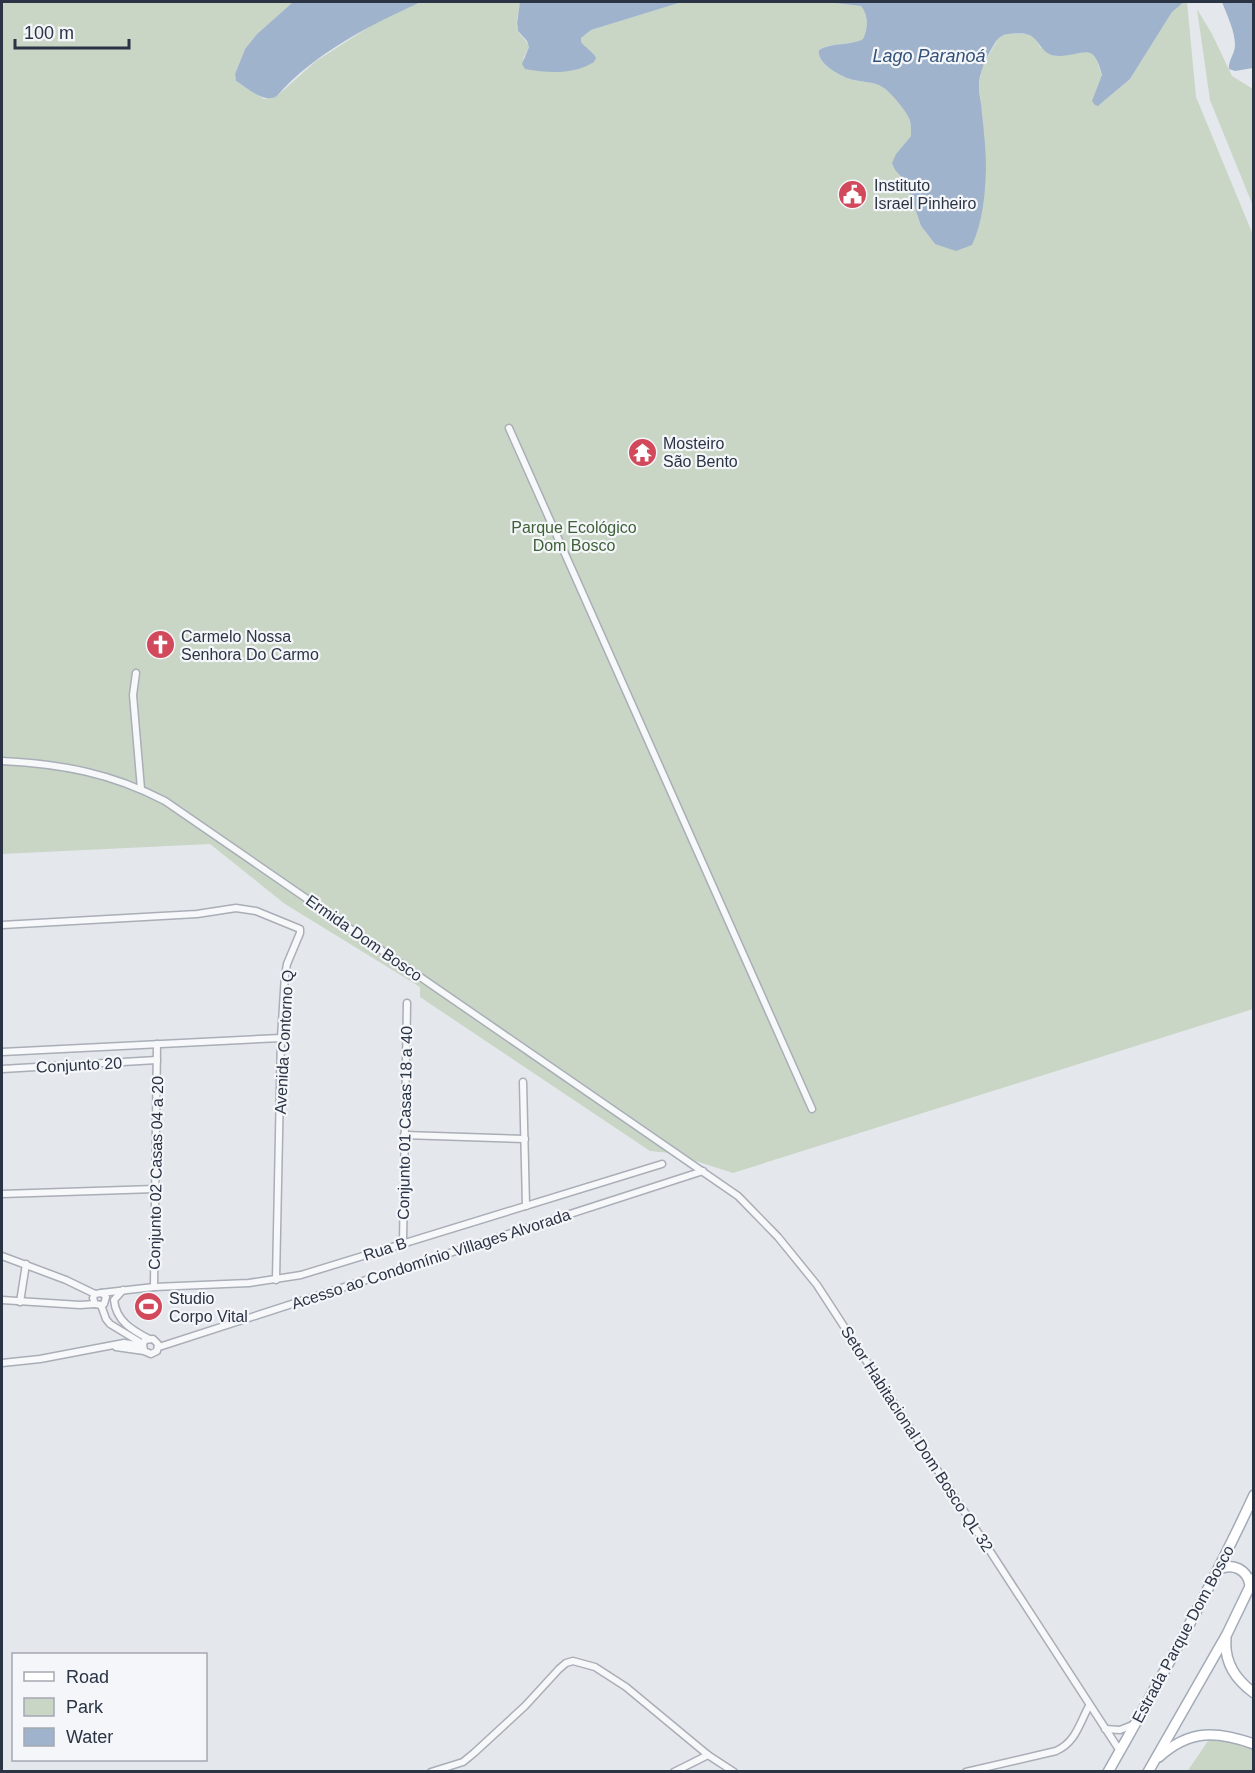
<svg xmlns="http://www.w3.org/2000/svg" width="1255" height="1773" font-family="Arial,sans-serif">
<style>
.green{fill:#c9d6c5}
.water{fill:#9fb4cc}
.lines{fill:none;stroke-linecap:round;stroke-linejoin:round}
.minor-casing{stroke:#a9aeb7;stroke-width:9}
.primary-casing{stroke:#a3abb8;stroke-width:12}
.minor{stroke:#f7f8fa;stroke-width:6}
.primary{stroke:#fff;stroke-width:9}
.labels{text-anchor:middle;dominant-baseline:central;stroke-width:4.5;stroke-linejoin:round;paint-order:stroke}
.poi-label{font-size:16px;fill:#2b3445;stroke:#f4f6f9;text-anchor:start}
.park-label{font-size:16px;fill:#3f6138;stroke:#f4f6f9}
.street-label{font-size:16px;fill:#2b3445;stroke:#f4f6f9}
.water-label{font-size:18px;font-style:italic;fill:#34527a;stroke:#f4f6f9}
</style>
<rect width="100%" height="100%" fill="#e4e7ec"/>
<g class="green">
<path d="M2,2H293L257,34L245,49L235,74L236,81L264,99L277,96L316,61L377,22L421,2H520C520,11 514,22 518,31C521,37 527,40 529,47L523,59L594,54L585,48L581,42V38L591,30L682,2H825L861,6C869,16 868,28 863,39C850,46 832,42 819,50C817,63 836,73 847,78C859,83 873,80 884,88C890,92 909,114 910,121C911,126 911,131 911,136L896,154L895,170L906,182L921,226L935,244L982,113L979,86L982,67L999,37L1006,34H1028L1036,39L1040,47L1055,56L1086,51L1092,52L1095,55L1102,76L1098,106L1130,79L1172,12L1184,2H1187L1196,97L1253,235V1009L733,1173L671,1153L650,1151L420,997V987L285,904L210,844L2,854Z"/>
<polygon points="1197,9 1212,34 1232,76 1253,89 1253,206 1210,100"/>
<polygon points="1212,1735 1253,1738 1253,1771 1187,1772"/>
</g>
<g class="water">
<path d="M293,2H421C372,24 313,54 277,96C263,104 248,88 236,81L235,74L245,49L257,34Z"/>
<path d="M520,2H682L591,30L581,38V42C585,48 593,51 596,58L594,62C573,75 549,73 525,69L522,64L529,47L527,41L518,31L517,23Z"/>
<path d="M825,2H1184L1172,12L1130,79L1098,106L1095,105L1092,101L1102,75C1093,41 1086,55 1059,56C1039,56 1041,37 1026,34C1021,33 1013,34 1008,34C999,35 996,41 992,48C985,60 979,73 979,87C979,96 982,105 982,114C984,132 986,151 986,169C985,195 983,221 972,245L956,251L935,244L921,226L906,182L895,170L892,163L896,154L911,136C911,131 911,126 910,121C909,114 890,92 884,88C873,80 859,83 847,78C836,73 817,63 819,50C832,42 850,46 863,39C868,28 869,16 861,6Z"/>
<path d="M1222,2H1253V68L1235,71L1229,69C1228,60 1235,54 1235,45C1235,31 1227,15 1222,2Z"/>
</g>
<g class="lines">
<defs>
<g id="minor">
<polyline points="509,428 812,1109"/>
<polyline points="136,673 133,695 141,789"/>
<path d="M2,761C62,764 111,773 165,801L738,1196L778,1237L817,1285L1120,1751"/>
<polyline points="2,925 197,914 236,908 256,911 300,929 300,933 287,964 285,975 281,1038 276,1280"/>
<polyline points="2,1052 281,1038"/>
<polyline points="2,1069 157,1060"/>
<polyline points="523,1082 526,1206"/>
<polyline points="404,1135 525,1139"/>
<polyline points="2,1194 155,1189"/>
<polyline points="403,1243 407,1003"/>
<polyline points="2,1256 66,1280 95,1294 102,1293 106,1297 104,1304 101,1305 95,1304 93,1298 95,1294"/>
<polyline points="154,1287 157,1044"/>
<path d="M123,1290L114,1300C116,1321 132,1330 149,1339"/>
<polyline points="101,1293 154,1287 249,1283 301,1275 662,1164"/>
<polyline points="2,1300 80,1305 95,1304"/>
<polyline points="20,1302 26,1264"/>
<polyline points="101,1305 106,1319 110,1324 143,1344"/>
<polyline points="116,1347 144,1351 151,1354 157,1351 158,1344 153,1339 145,1340 143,1344 144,1351"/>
<polyline points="159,1347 703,1171"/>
<polyline points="2,1363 40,1359 124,1343 143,1346"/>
<polyline points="1105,1729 1120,1730 1135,1724"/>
<polyline points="431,1772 463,1762 474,1753 525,1706 559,1669 566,1663 573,1661 595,1667 626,1687 708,1755 734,1772"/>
<polyline points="674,1772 708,1755"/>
<path d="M966,1772L1056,1751C1076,1742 1079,1724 1089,1706"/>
</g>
<g id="primary">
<path d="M1219,1569C1233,1563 1247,1569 1250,1585"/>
<path d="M1226,1639C1224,1662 1236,1680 1254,1693"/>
<path d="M1159,1757C1190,1729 1217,1731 1254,1744"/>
<path d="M1108,1772C1160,1681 1210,1590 1254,1495"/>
<polyline points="1148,1772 1227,1634 1254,1578"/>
</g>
</defs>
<use href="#minor" class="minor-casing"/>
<use href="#primary" class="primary-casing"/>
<use href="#minor" class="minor"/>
<use href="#primary" class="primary"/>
</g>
<defs>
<symbol id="civic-disc" viewBox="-11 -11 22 22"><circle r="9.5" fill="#d1495b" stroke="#f4f6f9"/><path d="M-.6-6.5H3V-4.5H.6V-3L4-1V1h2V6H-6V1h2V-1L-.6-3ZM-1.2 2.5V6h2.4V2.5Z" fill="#fff"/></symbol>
<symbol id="temple-disc" viewBox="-11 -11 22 22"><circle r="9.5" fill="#d1495b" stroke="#f4f6f9"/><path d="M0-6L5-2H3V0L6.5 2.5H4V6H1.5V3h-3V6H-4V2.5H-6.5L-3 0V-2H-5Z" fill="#fff"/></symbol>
<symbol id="church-disc" viewBox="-11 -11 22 22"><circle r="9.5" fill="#d1495b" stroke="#f4f6f9"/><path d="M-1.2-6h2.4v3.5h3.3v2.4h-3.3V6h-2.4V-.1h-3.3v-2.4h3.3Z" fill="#fff"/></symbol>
<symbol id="stadium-disc" viewBox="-11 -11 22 22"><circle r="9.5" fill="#d1495b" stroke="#f4f6f9"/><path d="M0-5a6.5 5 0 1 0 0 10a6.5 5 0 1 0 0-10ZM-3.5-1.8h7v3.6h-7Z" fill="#fff"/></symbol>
</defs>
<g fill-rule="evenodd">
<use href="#civic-disc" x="836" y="178" width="33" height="33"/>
<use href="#temple-disc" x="626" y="436" width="33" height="33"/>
<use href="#church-disc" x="144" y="628" width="33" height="33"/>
<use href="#stadium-disc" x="132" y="1290" width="33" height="33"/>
</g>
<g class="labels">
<g class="poi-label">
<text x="874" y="185">Instituto<tspan x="874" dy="18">Israel Pinheiro</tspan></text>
<text x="663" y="443">Mosteiro<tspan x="663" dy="18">São Bento</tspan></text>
<text x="181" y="636">Carmelo Nossa<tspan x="181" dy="18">Senhora Do Carmo</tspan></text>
<text x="169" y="1298">Studio<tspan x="169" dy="18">Corpo Vital</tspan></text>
</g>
<g class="park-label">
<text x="574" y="527">Parque Ecológico<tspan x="574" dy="18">Dom Bosco</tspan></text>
</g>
<g class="street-label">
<text transform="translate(364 938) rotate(35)">Ermida Dom Bosco</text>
<text transform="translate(284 1042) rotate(-87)">Avenida Contorno Q</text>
<text transform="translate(79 1065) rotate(-3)">Conjunto 20</text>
<text transform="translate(405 1123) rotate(-89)">Conjunto 01 Casas 18 a 40</text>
<text transform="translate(156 1173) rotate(-89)">Conjunto 02 Casas 04 a 20</text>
<text transform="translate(385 1249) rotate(-18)">Rua B</text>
<text transform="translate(431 1259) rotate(-18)">Acesso ao Condomínio Villages Alvorada</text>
<text transform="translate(917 1439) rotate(57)">Setor Habitacional Dom Bosco QL 32</text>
<text transform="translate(1183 1634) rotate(-62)">Estrada Parque Dom Bosco</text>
</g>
<g class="water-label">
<text x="929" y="56">Lago Paranoá</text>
</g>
</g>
<rect width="1255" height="1773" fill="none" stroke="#2b3445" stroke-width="6"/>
<rect x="12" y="1653" width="195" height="108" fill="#f4f6f9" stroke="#a4a8b1" stroke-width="1.5"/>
<rect x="24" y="1672" width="30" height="9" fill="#ffffff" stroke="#a4a8b1" stroke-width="1.5"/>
<text x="66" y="1683" font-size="18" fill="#2b3445">Road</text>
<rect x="24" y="1698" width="30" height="18" fill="#c9d6c5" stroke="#a4a8b1" stroke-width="1.5"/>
<text x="66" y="1713" font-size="18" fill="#2b3445">Park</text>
<rect x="24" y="1728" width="30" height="18" fill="#9fb4cc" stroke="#a4a8b1" stroke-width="1.5"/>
<text x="66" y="1743" font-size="18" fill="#2b3445">Water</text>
<path d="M15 39v9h114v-9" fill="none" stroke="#2b3445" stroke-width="3"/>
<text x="24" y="39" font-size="18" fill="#2b3445" stroke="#f4f6f9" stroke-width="4.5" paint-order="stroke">100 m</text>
</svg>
